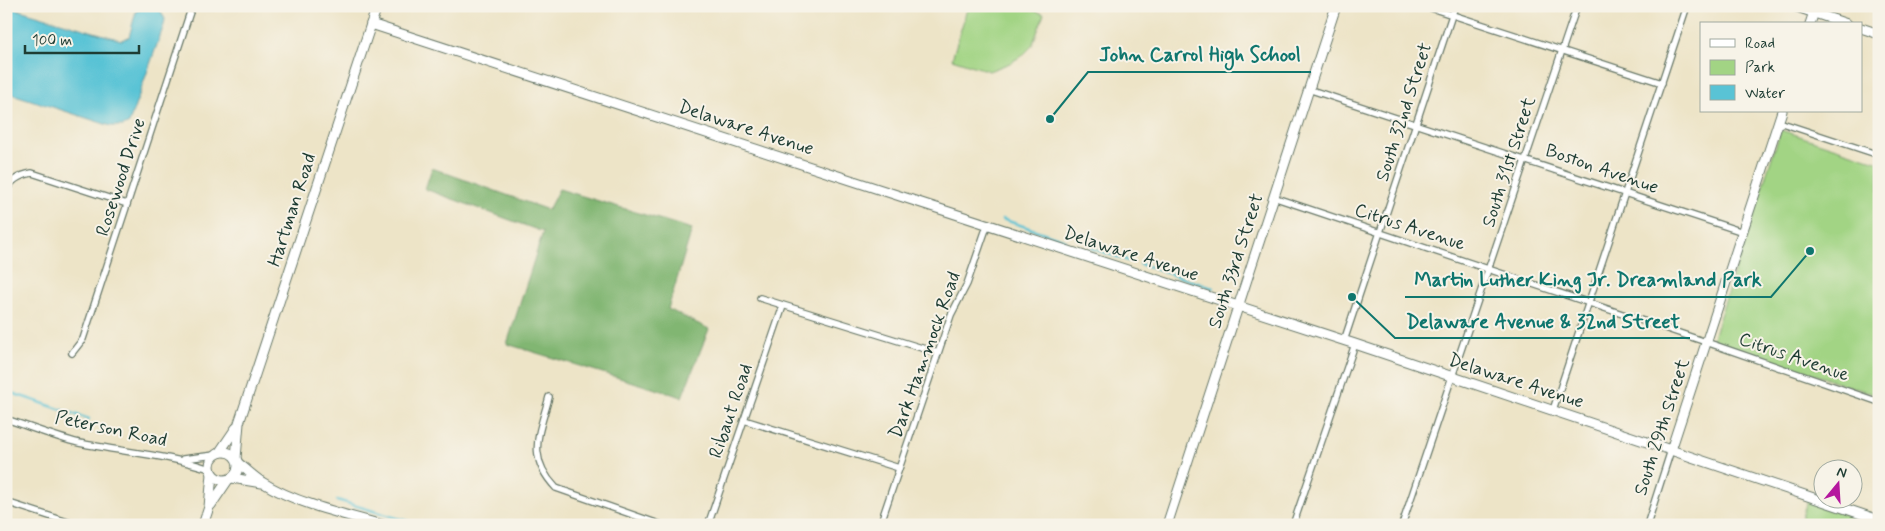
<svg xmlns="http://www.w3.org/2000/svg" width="1885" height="531" font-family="Mynerve,sans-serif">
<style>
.green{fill:#a2d484;stroke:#60885c}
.forest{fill:#81b672;stroke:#507a53}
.water{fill:#59c3d5;stroke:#3c8084}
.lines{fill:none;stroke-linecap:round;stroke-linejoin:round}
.stream{stroke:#59c3d5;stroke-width:2.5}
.street-casing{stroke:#677767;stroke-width:8}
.secondary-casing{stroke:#677767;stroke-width:11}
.street{stroke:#fff;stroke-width:5.5}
.secondary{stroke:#fff;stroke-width:9}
.labels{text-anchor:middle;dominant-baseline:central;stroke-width:4;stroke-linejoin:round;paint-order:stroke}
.street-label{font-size:19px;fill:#1f3d34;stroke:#f7f3e8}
.leader{fill:none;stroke:#0f766e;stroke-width:2}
.callout-dot{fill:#0f766e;stroke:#f7f3e8;stroke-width:2}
.callout-label{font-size:20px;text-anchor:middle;font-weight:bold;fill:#0f766e;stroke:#f7f3e8;stroke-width:4;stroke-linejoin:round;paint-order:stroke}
</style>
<rect width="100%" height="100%" fill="#f7f3e8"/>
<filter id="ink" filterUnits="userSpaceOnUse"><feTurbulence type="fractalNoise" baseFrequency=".02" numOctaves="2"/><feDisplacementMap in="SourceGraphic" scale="10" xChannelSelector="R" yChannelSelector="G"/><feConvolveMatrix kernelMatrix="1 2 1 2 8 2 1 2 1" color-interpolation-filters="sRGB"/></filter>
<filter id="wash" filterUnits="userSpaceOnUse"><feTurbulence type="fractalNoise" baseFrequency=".0096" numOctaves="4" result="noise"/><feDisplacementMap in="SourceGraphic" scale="20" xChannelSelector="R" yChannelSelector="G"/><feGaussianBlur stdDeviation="1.12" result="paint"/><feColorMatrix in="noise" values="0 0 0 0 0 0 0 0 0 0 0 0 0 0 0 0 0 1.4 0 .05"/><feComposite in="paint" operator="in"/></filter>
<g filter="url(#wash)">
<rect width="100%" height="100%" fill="#ede4c7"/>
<g class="green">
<polygon points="968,6 1021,6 1044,14 1032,46 1023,55 1010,63 989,71 952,59"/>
<polygon points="1781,130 1879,162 1879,396 1712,340"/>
<polygon points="1807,501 1879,525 1799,525"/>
</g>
<polygon class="forest" points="432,168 548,210 559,189 692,229 668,309 709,329 682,397 507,344 543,232 425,189"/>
<polygon class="water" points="6,6 121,40 129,37 136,11 151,6 160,10 165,19 164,25 129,123 123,126 111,126 6,92"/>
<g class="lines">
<g class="stream">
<polyline points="1002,219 1065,240"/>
<polyline points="1091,248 1129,261"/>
<polyline points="1140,264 1213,288"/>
<polyline points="6,391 89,419"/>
<polyline points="337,500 420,525"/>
</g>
</g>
</g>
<g filter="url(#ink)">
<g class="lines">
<defs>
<g id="street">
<polyline points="1425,6 1662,83"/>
<polyline points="1308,89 1743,232"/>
<polyline points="1779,122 1879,155"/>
<path d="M6,192C10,180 20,175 32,173L127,204"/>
<polyline points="1273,197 1706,342 1879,402"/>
<polyline points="760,298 938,353"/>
<polyline points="1344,341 1455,6"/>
<polyline points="72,353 83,339 192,6"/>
<path d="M549,397C539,435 526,456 556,488L662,525"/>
<polyline points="1553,410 1687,6"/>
<path d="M6,419C30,427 55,437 79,443C123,452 168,455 210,469"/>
<polyline points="744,420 899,468"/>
<polyline points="183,459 215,455"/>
<polyline points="6,502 77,525"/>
<polyline points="708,525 783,306"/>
<polyline points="880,525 951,315 967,284 988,223"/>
<polyline points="1293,525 1355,344"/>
<polyline points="1402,525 1577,6"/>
<polyline points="1647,525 1671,450"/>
</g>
<g id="secondary">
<polyline points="1794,6 1847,24"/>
<polyline points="371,24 1355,344 1879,520"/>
<polyline points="1810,24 1816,6"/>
<polyline points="1861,28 1879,34"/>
<polyline points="1671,450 1782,111"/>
<circle cx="224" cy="466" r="14"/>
<polyline points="219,453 236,428"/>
<polyline points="236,458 239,423 377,6"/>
<path d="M238,463C246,469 254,477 262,482C294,503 346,515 383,525"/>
<polyline points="232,478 262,483"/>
<polyline points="211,505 228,480"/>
<polyline points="203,525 209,507 212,474"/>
<polyline points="1167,525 1336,6"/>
</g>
</defs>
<use href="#street" class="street-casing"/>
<use href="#secondary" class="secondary-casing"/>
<use href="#street" class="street"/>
<use href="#secondary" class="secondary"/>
</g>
</g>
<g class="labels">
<g class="street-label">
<text transform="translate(1404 112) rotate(-72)">South 32nd Street</text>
<text transform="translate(746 128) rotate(18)">Delaware Avenue</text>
<text transform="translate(1509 162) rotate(-72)">South 31st Street</text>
<text transform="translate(1602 169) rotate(19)">Boston Avenue</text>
<text transform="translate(121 177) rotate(-72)">Rosewood Drive</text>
<text transform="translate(292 210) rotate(-72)">Hartman Road</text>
<text transform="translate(1410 227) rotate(18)">Citrus Avenue</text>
<text transform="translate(1131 254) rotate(18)">Delaware Avenue</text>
<text transform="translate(1236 261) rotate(-72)">South 33rd Street</text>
<text transform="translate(925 355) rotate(-70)">Dark Hammock Road</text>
<text transform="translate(1794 357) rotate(19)">Citrus Avenue</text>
<text transform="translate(1516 381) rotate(18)">Delaware Avenue</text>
<text transform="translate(731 411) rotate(-71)">Ribaut Road</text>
<text transform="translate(1662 427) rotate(-72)">South 29th Street</text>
<text transform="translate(111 429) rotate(12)">Peterson Road</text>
</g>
</g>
<path class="leader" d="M1050 119L1088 72H1311M1810 251L1771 297H1405M1352 297L1395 338H1690"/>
<g class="callout-dot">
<circle cx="1050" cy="119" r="5"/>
<circle cx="1810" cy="251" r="5"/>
<circle cx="1352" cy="297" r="5"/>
</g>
<g class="callout-label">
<text x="1200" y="61">John Carrol High School</text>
<text x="1588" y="286">Martin Luther King Jr. Dreamland Park</text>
<text x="1543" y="328">Delaware Avenue &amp; 32nd Street</text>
</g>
<rect width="1885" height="531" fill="none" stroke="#f7f3e8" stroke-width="25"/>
<rect x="1700" y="22" width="162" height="90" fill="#f7f3e8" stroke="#a1aaa0"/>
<rect x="1710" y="39" width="25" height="8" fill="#ffffff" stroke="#a1aaa0"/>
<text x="1745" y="48" font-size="15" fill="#1f3d34">Road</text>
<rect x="1710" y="60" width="25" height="15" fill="#a2d484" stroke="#a1aaa0"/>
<text x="1745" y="72" font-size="15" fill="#1f3d34">Park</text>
<rect x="1710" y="85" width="25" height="15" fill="#59c3d5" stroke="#a1aaa0"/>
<text x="1745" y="98" font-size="15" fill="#1f3d34">Water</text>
<g transform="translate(1838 484) rotate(18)"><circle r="24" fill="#f7f3e8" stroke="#a1aaa0"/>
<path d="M0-4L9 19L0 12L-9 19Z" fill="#b5179e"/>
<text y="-8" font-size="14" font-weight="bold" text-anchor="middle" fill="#1f3d34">N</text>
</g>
<path d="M25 45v8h114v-8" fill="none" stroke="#1f3d34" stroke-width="2.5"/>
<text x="32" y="45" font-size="15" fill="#1f3d34" stroke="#f7f3e8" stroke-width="4" paint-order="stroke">100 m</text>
</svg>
